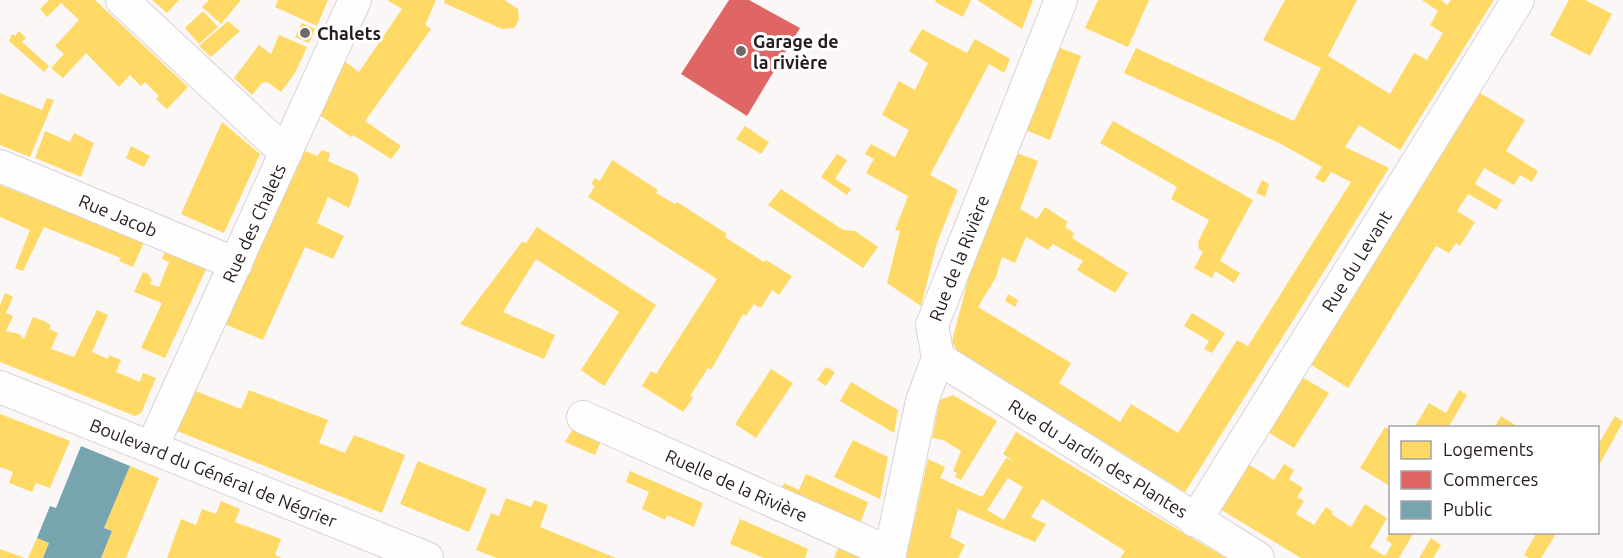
<svg xmlns="http://www.w3.org/2000/svg" width="1623" height="558" font-family="Ubuntu,sans-serif">
<style>
.homes{fill:#ffd966;fill-rule:evenodd}
.shops{fill:#e06666}
.public{fill:#76a5af}
.lines{fill:none;stroke-linecap:round;stroke-linejoin:round}
.minor-casing{stroke:#dad2d2;stroke-width:34}
.minor{stroke:#fffefe;stroke-width:32}
.poi-dot{fill:#716969;stroke:#fff;stroke-width:2}
.labels{text-anchor:middle;dominant-baseline:central;stroke-width:6;stroke-linejoin:round;paint-order:stroke}
.poi-label{font-size:18px;font-weight:bold;fill:#261c1d;stroke:#fff;text-anchor:start}
.street-label{font-size:18px;fill:#261c1d;stroke:#fff}
</style>
<rect width="100%" height="100%" fill="#fcf7f7"/>
<g class="homes">
<polygon points="49,0 95,0 188,87 167,109 156,99 159,96 145,82 141,86 130,75 119,87 86,53 63,78 51,68 64,54 55,46 79,20 61,3 47,17 40,9"/>
<polygon points="152,0 179,0 167,13"/>
<polygon points="209,0 241,0 221,24 202,7"/>
<polygon points="278,0 328,0 317,26 275,7"/>
<polygon points="387,0 436,0 425,25 431,29 365,121 401,146 391,159 353,135 351,137 318,114 343,60 359,72 402,9"/>
<polygon points="445,0 504,0 518,9 519,20 514,28 502,29 444,3"/>
<polygon points="936,0 971,0 963,17 935,2"/>
<polygon points="977,0 1033,0 1022,29"/>
<polygon points="1098,0 1149,0 1128,47 1085,28"/>
<polygon points="1285,0 1357,0 1328,56 1390,94 1414,53 1427,60 1443,33 1430,25 1438,11 1422,0 1441,0 1447,5 1451,0 1494,0 1400,150 1359,125 1345,147 1389,168 1185,492 957,351 952,341 972,265 1014,152 1038,161 1020,209 1037,219 1045,207 1068,222 1065,227 1074,233 1072,238 1128,273 1115,293 1077,270 1083,261 1053,244 1048,250 1026,237 1015,263 1002,257 996,277 978,307 1071,363 1059,383 1120,422 1131,404 1178,433 1237,340 1248,346 1351,182 1331,172 1324,183 1315,178 1322,167 1281,144 1124,73 1136,48 1294,121 1321,68 1263,40"/>
<polygon points="1569,0 1585,0 1612,14 1590,56 1550,35"/>
<polygon points="203,11 218,27 199,44 185,28"/>
<polygon points="228,21 240,31 211,57 199,46"/>
<polygon points="302,23 315,29 309,43 295,37"/>
<polygon points="922,29 967,53 975,39 1010,59 1004,73 989,64 930,175 958,190 937,243 921,306 887,283 900,231 895,230 908,196 866,173 874,159 865,154 871,144 895,157 909,130 882,115 899,81 915,90 928,63 909,51"/>
<polygon points="19,31 26,38 22,42 49,66 44,72 9,41 12,34 15,36"/>
<polygon points="279,35 307,47 295,73 281,92 267,82 262,83 252,95 234,78 259,45 271,54"/>
<polygon points="1055,46 1081,56 1050,140 1023,129"/>
<polygon points="0,93 42,110 47,98 54,100 30,157 0,145"/>
<polygon points="1480,93 1525,120 1506,151 1538,171 1532,182 1520,175 1514,185 1484,168 1475,184 1502,200 1496,210 1468,194 1457,211 1475,222 1460,246 1456,243 1449,253 1436,246 1348,388 1310,364"/>
<polygon points="1113,121 1253,200 1220,261 1240,273 1234,283 1215,271 1212,278 1194,268 1203,252 1199,249 1198,242 1209,220 1171,199 1177,187 1100,143"/>
<polygon points="222,122 260,154 224,233 181,214"/>
<polygon points="745,126 769,142 761,154 736,139"/>
<polygon points="45,131 70,142 74,133 94,143 81,177 35,158"/>
<polygon points="131,146 150,156 144,167 126,158"/>
<polygon points="301,149 317,156 322,150 330,153 328,161 357,174 359,180 349,208 328,197 317,223 344,236 333,259 305,247 263,340 222,323"/>
<polygon points="837,154 847,160 835,179 851,189 847,195 821,177"/>
<polygon points="612,160 658,190 656,193 675,204 677,202 727,234 725,237 764,262 766,260 792,276 779,295 772,290 761,308 754,304 746,316 743,314 711,370 708,368 690,396 693,398 683,412 642,386 651,371 656,374 717,279 588,197 595,186 591,184 595,178 600,181"/>
<polygon points="1262,180 1269,184 1265,197 1256,193"/>
<polygon points="0,185 144,242 133,267 119,261 121,258 44,227 23,271 15,268 30,230 0,217"/>
<polygon points="781,189 843,230 855,231 878,247 863,268 768,205"/>
<polygon points="537,227 656,305 604,386 581,370 619,312 536,259 503,312 555,335 544,359 460,324 522,242 526,243"/>
<polygon points="165,251 207,267 165,358 141,348 162,303 134,292 143,272 148,274 152,280 150,284 159,287 169,262 162,259"/>
<polygon points="5,293 13,297 6,313 13,316 6,331 19,334 24,339 33,317 44,321 51,325 49,329 58,333 51,349 74,357 97,310 108,315 92,352 108,359 109,355 121,360 116,372 140,382 143,373 156,378 141,413 135,416 0,362 0,305"/>
<polygon points="1008,294 1018,300 1015,307 1005,301"/>
<polygon points="1192,313 1225,333 1212,353 1204,349 1209,341 1184,326"/>
<polygon points="826,367 835,372 826,386 817,380"/>
<polygon points="771,369 793,383 756,438 735,424"/>
<polygon points="1302,377 1329,393 1294,448 1268,432"/>
<polygon points="851,382 898,410 894,433 840,401"/>
<polygon points="193,390 241,409 249,390 328,420 319,443 345,453 354,435 405,455 382,513 177,431 177,425"/>
<polygon points="1459,390 1467,395 1448,428 1415,426 1429,403 1446,413"/>
<polygon points="953,395 997,421 961,480 955,477 957,473 953,471 961,451 943,440 932,438 940,400"/>
<polygon points="0,414 70,441 50,488 36,483 32,492 9,483 13,472 0,467"/>
<polygon points="1501,416 1520,428 1494,428"/>
<polygon points="1615,416 1623,422 1598,467 1598,445"/>
<polygon points="576,424 603,436 595,455 565,442"/>
<polygon points="1385,427 1390,430 1390,486 1360,468"/>
<path d="M1016,432L1133,503L1226,558H1120L1125,551L1042,499L1031,517L1046,524L1035,542L958,509L950,537L965,545L958,558H906L928,459L945,467L940,478L982,497L1006,458L1015,462L1003,454ZM1008,478L1023,487L1004,520L987,510Z"/>
<polygon points="853,440 888,457 880,499 834,477"/>
<polygon points="418,461 487,489 469,532 400,504"/>
<polygon points="1248,464 1274,480 1284,464 1294,470 1289,479 1303,488 1297,497 1304,501 1296,514 1314,525 1326,507 1333,512 1331,514 1351,527 1365,504 1387,518 1370,547 1385,556 1392,544 1386,540 1390,532 1414,532 1399,558 1301,558 1220,509"/>
<polygon points="130,466 159,478 126,558 101,558 112,531 104,528"/>
<polygon points="630,471 703,503 694,527 667,515 665,520 642,509 649,492 626,482"/>
<polygon points="806,474 868,502 858,529 779,494 784,483 799,490"/>
<polygon points="506,498 531,507 534,500 548,505 540,527 616,558 497,558 476,550 491,513 499,516"/>
<polygon points="221,501 240,509 235,522 281,539 275,555 282,558 167,558 181,519 196,525 202,509 216,514"/>
<polygon points="740,519 808,549 805,558 764,558 730,544"/>
<polygon points="1537,532 1557,532 1541,558 1529,558 1524,555"/>
<polygon points="37,538 49,543 43,558 28,558"/>
<polygon points="1431,538 1441,545 1433,558 1419,558"/>
<polygon points="841,541 866,558 834,558"/>
<polygon points="0,549 25,558 0,558"/>
</g>
<polygon class="shops" points="729,0 749,0 800,28 747,116 681,74"/>
<polygon class="public" points="81,446 130,466 104,528 112,531 101,558 43,558 49,543 37,538 50,506 56,508"/>
<g class="lines">
<defs>
<g id="minor">
<polyline points="122,0 286,153"/>
<path id="s1" d="M0,166L236,264"/>
<path id="s2" d="M938,358L1258,558"/>
<path id="s3" d="M0,387L427,558"/>
<path id="s4" d="M583,417L890,553"/>
<path id="s5" d="M152,447L355,0"/>
<path id="s6" d="M1195,521L1518,0"/>
<path id="s7" d="M889,558L922,401L938,358L932,325L1061,0"/>
</g>
</defs>
<use href="#minor" class="minor-casing"/>
<use href="#minor" class="minor"/>
</g>
<g class="poi-dot">
<circle cx="305" cy="33" r="6"/>
<circle cx="741" cy="51" r="6"/>
</g>
<g class="labels">
<g class="poi-label">
<text x="317" y="33">Chalets</text>
<text x="753" y="41">Garage de<tspan x="753" dy="21">la rivière</tspan></text>
</g>
<g class="street-label">
<text stroke="none"><textPath href="#s1" startOffset="128">Rue Jacob</textPath></text>
<text stroke="none"><textPath href="#s5" startOffset="246">Rue des Chalets</textPath></text>
<text stroke="none"><textPath href="#s7" startOffset="312">Rue de la Rivière</textPath></text>
<text stroke="none"><textPath href="#s6" startOffset="306">Rue du Levant</textPath></text>
<text stroke="none"><textPath href="#s2" startOffset="189">Rue du Jardin des Plantes</textPath></text>
<text stroke="none"><textPath href="#s3" startOffset="230">Boulevard du Général de Négrier</textPath></text>
<text stroke="none"><textPath href="#s4" startOffset="168">Ruelle de la Rivière</textPath></text>
</g>
</g>
<rect x="1389" y="426" width="210" height="108" fill="#ffffff" stroke="#a8a4a5" stroke-width="1.5"/>
<rect x="1401" y="441" width="30" height="18" fill="#ffd966" stroke="#a8a4a5" stroke-width="1.5"/>
<text x="1443" y="456" font-size="18" fill="#261c1d">Logements</text>
<rect x="1401" y="471" width="30" height="18" fill="#e06666" stroke="#a8a4a5" stroke-width="1.5"/>
<text x="1443" y="486" font-size="18" fill="#261c1d">Commerces</text>
<rect x="1401" y="501" width="30" height="18" fill="#76a5af" stroke="#a8a4a5" stroke-width="1.5"/>
<text x="1443" y="516" font-size="18" fill="#261c1d">Public</text>
</svg>
